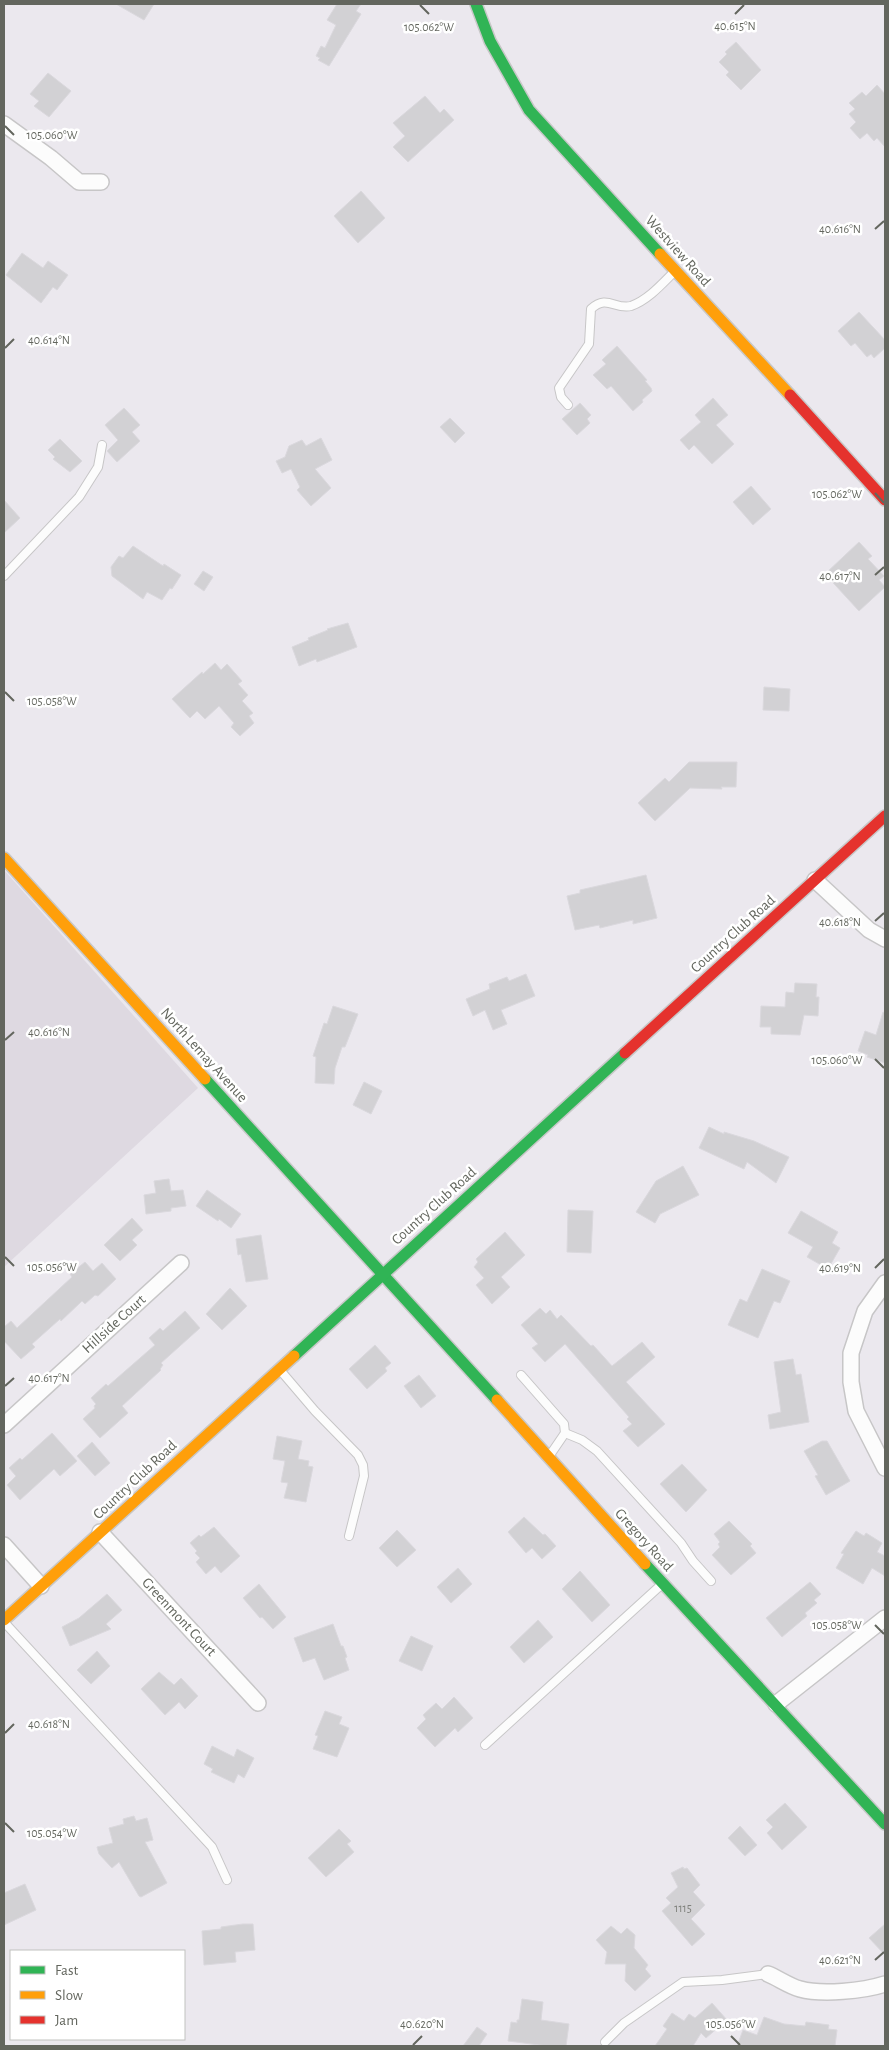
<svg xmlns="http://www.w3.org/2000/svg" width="889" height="2050" font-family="'Alegreya Sans',sans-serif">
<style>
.education{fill:#ded9e1}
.building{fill:#d2d1d4;stroke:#dad8dd}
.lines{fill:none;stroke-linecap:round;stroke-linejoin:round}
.lane-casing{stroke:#c7c6c7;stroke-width:10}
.street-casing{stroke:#c7c6c7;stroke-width:18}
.fast-casing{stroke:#c8c8c8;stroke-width:14}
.slow-casing{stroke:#c8c8c8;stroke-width:14}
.jam-casing{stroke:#c8c8c8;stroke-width:14}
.lane{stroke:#fcfcfc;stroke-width:8}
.street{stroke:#fcfcfc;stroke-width:15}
.fast{stroke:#30b455;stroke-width:11}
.slow{stroke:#ff9f0a;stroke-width:11}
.jam{stroke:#e5322d;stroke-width:11}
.ticks{fill:none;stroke:#63665e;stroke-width:2}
.labels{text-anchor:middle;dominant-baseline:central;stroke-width:5;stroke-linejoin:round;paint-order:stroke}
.number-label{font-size:12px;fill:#80827d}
.street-label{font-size:15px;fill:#63665e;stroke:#fff}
.ticks-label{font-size:12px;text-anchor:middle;fill:#63665e;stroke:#fff;stroke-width:5;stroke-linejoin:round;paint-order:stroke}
</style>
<rect width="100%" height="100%" fill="#ebe8ee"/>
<polygon class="education" points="4,870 198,1088 4,1267"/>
<g class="building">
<polygon points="116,4 154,4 144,20"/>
<polygon points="337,4 361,4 356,11 361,14 329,66 318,60 320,58 316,56 321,46 325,48 336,25 327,20"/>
<polygon points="736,42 761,70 741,90 726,75 729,72 719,62 727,54 725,52"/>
<polygon points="48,73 71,91 49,117 34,106 39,101 30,94"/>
<polygon points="877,85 885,94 885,147 877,138 874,141 867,133 860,139 850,128 856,122 849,114 855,109 849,103 862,92 866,96"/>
<polygon points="425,96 440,113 444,109 454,120 408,162 393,147 405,136 393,123"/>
<polygon points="361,191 385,218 358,243 334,216"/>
<polygon points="22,253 43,268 48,261 68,275 57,290 53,287 41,303 6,275"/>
<polygon points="859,312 885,340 885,348 874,358 871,354 867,357 855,343 851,346 838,331"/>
<polygon points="617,346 647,380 645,381 651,388 652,391 642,400 643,402 633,411 611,386 607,389 593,375 606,364 602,360"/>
<polygon points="713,398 728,415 716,425 734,444 712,464 694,445 689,450 680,440 701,422 695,415"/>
<polygon points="580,403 591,415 587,419 590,423 577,435 562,419"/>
<polygon points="124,408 140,425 132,432 140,441 117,462 107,451 118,440 105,425"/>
<polygon points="450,418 465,433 455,443 440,427"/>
<polygon points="321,438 332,460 315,469 331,488 311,506 297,490 300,487 291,469 282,473 276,461 285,457 289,446 302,440 306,446"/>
<polygon points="60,439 82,461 70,472 53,459 55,457 48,450"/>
<polygon points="751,486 771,509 753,525 733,502"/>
<polygon points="4,500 20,518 4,533"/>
<polygon points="859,542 872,556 868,559 884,576 879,580 885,587 859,611 825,574"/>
<polygon points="133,546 163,566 164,564 181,575 172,589 170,588 162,600 147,592 143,599 112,576 111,567 119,556 123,558"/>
<polygon points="203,571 213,577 204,591 194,584"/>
<polygon points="348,623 357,647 317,662 316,659 299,666 292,647 309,640 308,638 328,630 327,629"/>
<polygon points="215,663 221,670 227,664 242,681 238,684 248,695 242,701 253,713 249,716 254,723 240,736 231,727 234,723 219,706 205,719 197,711 190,718 172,699 202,672 203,674"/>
<polygon points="764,687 790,689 789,711 763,710"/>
<polygon points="689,762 737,762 736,787 721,787 722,789 690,788 655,821 638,803 665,778 669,782"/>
<polygon points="646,875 657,918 633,924 633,920 600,928 599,925 575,930 567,896 580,893 580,890"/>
<polygon points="526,974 535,996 501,1010 507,1024 493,1030 485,1010 473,1016 466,999 490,989 489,984 507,977 509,981"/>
<polygon points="795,983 817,984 816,997 819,997 818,1016 804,1015 800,1035 771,1034 771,1027 760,1027 761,1006 785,1007 786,992 794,993"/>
<polygon points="333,1006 358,1014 345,1047 342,1047 335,1068 334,1084 315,1083 316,1057 313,1056 324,1023 327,1024"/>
<polygon points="883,1012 885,1013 885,1063 867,1057 868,1055 858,1051 865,1031 876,1035"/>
<polygon points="364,1082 382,1091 371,1114 353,1105"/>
<polygon points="709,1127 724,1134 724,1132 754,1141 789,1157 776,1183 747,1162 744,1169 699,1148"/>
<polygon points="683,1166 699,1195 660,1214 655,1223 636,1212 656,1181"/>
<polygon points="169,1179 171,1191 183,1190 186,1206 171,1208 171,1211 146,1214 144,1195 156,1193 154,1181"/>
<polygon points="207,1190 241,1214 231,1228 219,1219 218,1221 196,1206"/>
<polygon points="568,1210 593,1211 591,1253 567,1252"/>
<polygon points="801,1211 838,1232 832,1243 840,1248 828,1269 807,1257 813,1247 788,1233"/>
<polygon points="132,1218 143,1230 132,1240 137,1245 120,1261 104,1245"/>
<polygon points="505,1232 525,1255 501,1277 510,1287 492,1304 476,1285 484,1278 474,1267 478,1262 476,1259"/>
<polygon points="261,1235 268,1279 246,1282 241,1254 238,1255 236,1239"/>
<polygon points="85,1262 93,1271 102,1263 116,1279 98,1296 95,1295 85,1304 82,1301 61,1321 60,1319 32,1344 35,1347 21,1359 4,1341 4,1327 11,1321 17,1328 72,1277 70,1274"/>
<polygon points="762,1269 790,1281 780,1303 774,1301 758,1338 728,1325 740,1299 747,1302"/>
<polygon points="230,1288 247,1306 222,1330 206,1314"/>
<polygon points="540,1308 546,1314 550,1310 557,1319 561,1315 591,1346 593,1345 612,1366 642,1342 655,1357 626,1382 665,1424 638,1447 623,1431 632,1424 627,1419 629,1417 565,1344 545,1362 532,1348 538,1344 521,1325"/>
<polygon points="185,1311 200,1328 161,1363 163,1365 160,1369 161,1370 122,1406 128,1413 100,1438 83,1419 95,1408 94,1406 96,1404 91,1398 106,1384 108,1386 155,1345 149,1338 160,1328 163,1331"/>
<polygon points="375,1345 391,1363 385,1368 387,1371 367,1389 349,1369"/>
<polygon points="793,1359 796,1375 801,1374 809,1422 770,1429 768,1415 781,1412 774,1362"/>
<polygon points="419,1375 436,1396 421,1408 404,1386"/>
<polygon points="52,1433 77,1461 60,1476 54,1469 20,1500 7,1485 16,1476 9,1468 20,1458 22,1460"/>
<polygon points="277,1436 302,1441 298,1459 309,1461 308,1466 313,1467 306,1502 284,1498 288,1483 281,1482 285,1461 273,1459"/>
<polygon points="822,1441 827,1441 850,1481 826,1495 815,1476 818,1475 804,1451"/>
<polygon points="92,1442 110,1463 95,1476 77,1456"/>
<polygon points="682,1464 707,1490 686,1512 660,1484"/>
<polygon points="524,1517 543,1535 545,1534 556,1546 542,1559 532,1548 526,1553 508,1532"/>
<polygon points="729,1521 752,1544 750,1546 756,1553 731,1575 712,1555 720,1547 718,1544 720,1542 714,1534"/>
<polygon points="214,1527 240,1556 221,1573 215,1566 206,1574 196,1562 200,1558 195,1553 197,1551 190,1543 199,1535 201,1537"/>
<polygon points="397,1530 416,1550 397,1567 379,1548"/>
<polygon points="856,1531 864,1536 866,1533 882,1543 877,1552 885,1556 885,1576 872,1568 863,1584 836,1568 844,1554 841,1553"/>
<polygon points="458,1568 472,1584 451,1603 437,1587"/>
<polygon points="580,1571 610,1605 592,1622 562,1589"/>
<polygon points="810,1582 821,1594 814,1600 817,1603 805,1613 807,1616 782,1637 766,1618"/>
<polygon points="259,1584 286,1617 273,1629 262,1617 260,1618 243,1598"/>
<polygon points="107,1594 122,1610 106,1624 111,1629 70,1646 62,1627 79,1618"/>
<polygon points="538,1620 553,1637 524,1663 510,1647"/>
<polygon points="333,1624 341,1646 343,1646 347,1657 345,1658 349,1670 324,1680 315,1658 303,1662 294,1638"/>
<polygon points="411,1636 433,1646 422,1671 399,1661"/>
<polygon points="97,1651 110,1666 91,1684 77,1670"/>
<polygon points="159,1672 174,1685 181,1678 198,1696 185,1709 179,1702 165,1715 141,1689"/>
<polygon points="454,1697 473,1718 458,1732 455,1728 435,1747 417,1728 426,1719 423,1715 436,1703 442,1709"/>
<polygon points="325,1711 342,1717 339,1724 349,1728 337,1757 313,1749 318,1736 315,1735"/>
<polygon points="212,1746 234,1757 237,1749 254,1758 244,1778 238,1774 234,1783 211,1772 213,1769 204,1764"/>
<polygon points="785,1803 807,1827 782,1850 767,1833 773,1827 766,1820"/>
<polygon points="134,1816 136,1821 147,1818 153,1840 145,1842 167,1883 141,1897 139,1896 119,1862 112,1868 99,1854 97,1847 113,1843 109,1828 124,1824 123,1819"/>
<polygon points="740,1826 757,1845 745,1856 728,1838"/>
<polygon points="339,1829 351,1841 347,1844 354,1852 326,1877 308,1858"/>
<polygon points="683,1867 684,1869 687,1868 700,1885 693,1892 705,1905 691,1919 705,1934 692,1946 662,1911 671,1903 666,1898 678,1887 671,1873"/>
<polygon points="25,1884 36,1910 4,1925 4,1893"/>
<polygon points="243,1924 253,1924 255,1950 235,1952 236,1962 204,1965 202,1931 221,1929 221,1927"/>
<polygon points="885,1924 885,1955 869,1938"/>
<polygon points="611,1926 621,1934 627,1928 635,1935 634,1948 648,1965 645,1969 651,1976 635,1991 625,1981 626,1964 605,1964 607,1952 596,1940"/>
<polygon points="522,1999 543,2002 541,2020 569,2024 566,2046 547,2046 508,2041 511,2022 517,2023 517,2020 519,2020"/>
<polygon points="712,2003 727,2020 706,2038 701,2033 693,2046 655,2046 667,2029 663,2026 672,2013 684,2021 689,2014 695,2018"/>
<polygon points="764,2017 784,2024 805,2026 806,2022 829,2025 828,2029 837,2030 835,2046 737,2046 743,2030 757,2035"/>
<polygon points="477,2027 487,2034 479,2046 463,2046"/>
</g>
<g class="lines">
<defs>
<g id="lane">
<path d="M568,405L561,397L559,388L589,344L591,309C607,294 615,310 631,306C648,300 662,284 674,272"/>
<polyline points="4,576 79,497 98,467 102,445"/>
<polyline points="280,1370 315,1411 358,1455 363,1465 364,1476 349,1536"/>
<polyline points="521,1375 564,1424 565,1433 550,1455"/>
<polyline points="565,1433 582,1440 597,1451 681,1543 693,1561 711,1581"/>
<polyline points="4,1622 212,1847 227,1880"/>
<polyline points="485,1745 661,1585"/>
<polyline points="605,2042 624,2023 683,1982 722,1980 768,1974"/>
</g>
<g id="street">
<polyline points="4,124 51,158 79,182 101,182"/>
<polyline points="815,880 869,930 885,939"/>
<polyline points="885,1283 865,1311 851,1353 851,1382 856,1411 885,1468"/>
<polyline points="4,1425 181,1263"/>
<polyline points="100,1532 258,1703"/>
<polyline points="4,1545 41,1586"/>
<polyline points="776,1704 885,1618"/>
<path d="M768,1974C778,1978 789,1986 800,1989C822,1995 863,1991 885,1984"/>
</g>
<g id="fast">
<polyline points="476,4 490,41 529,110 660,254"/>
<polyline points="205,1079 497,1400"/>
<polyline points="294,1356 625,1053"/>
<polyline points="645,1564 885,1824"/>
</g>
<g id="slow">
<polyline points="660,254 790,395"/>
<polyline points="4,858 205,1079"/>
<polyline points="497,1400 645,1564"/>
<polyline points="4,1620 294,1356"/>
</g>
<g id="jam">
<polyline points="790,395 885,500"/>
<polyline points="625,1053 885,816"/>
</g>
</defs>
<use href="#lane" class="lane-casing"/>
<use href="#street" class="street-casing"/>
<use href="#fast" class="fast-casing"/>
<use href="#slow" class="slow-casing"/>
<use href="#jam" class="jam-casing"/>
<use href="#lane" class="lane"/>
<use href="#street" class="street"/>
<use href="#fast" class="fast"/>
<use href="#slow" class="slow"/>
<use href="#jam" class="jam"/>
</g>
<path class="ticks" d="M420,5L429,14M735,14L744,5M5,126L14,135M875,229L884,221M5,348L14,339M875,493L884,503M875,575L884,567M5,692L14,701M875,921L884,913M5,1040L14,1032M875,1059L884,1068M5,1257L14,1266M875,1268L884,1259M5,1386L14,1378M875,1625L884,1634M5,1733L14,1724M5,1823L14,1832M875,1960L884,1952M731,2036L740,2045M413,2045L422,2036"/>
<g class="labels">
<g class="number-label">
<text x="683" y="1908">1115</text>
</g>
<g class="street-label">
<text transform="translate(678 251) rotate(48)">Westview Road</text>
<text transform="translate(733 934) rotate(-42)">Country Club Road</text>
<text transform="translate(204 1055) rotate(48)">North Lemay Avenue</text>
<text transform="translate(434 1206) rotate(-42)">Country Club Road</text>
<text transform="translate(114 1324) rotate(-42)">Hillside Court</text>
<text transform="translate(135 1480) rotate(-43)">Country Club Road</text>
<text transform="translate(644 1540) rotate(48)">Gregory Road</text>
<text transform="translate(179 1617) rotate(47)">Greenmont Court</text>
</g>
</g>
<g class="ticks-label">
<text x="735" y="30">40.615°N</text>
<text x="429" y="31">105.062°W</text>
<text x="52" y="139">105.060°W</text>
<text x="840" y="233">40.616°N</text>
<text x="49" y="344">40.614°N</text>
<text x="837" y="498">105.062°W</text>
<text x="840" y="580">40.617°N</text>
<text x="52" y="705">105.058°W</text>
<text x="840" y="926">40.618°N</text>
<text x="49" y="1036">40.616°N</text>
<text x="837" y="1064">105.060°W</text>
<text x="52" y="1271">105.056°W</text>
<text x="840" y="1272">40.619°N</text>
<text x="49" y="1382">40.617°N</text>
<text x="837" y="1629">105.058°W</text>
<text x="49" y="1728">40.618°N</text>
<text x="52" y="1837">105.054°W</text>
<text x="840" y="1964">40.621°N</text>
<text x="731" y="2028">105.056°W</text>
<text x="422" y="2028">40.620°N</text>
</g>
<rect width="889" height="2050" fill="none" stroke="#63665e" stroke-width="10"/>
<rect x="10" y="1950" width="175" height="90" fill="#ffffff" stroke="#c1c2bf"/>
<rect x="20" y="1966" width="25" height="8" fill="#30b455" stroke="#c1c2bf"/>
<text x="55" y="1975" font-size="15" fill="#63665e">Fast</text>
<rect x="20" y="1991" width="25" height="8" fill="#ff9f0a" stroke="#c1c2bf"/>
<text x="55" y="2000" font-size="15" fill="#63665e">Slow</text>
<rect x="20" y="2016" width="25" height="8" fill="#e5322d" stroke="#c1c2bf"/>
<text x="55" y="2025" font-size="15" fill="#63665e">Jam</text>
</svg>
